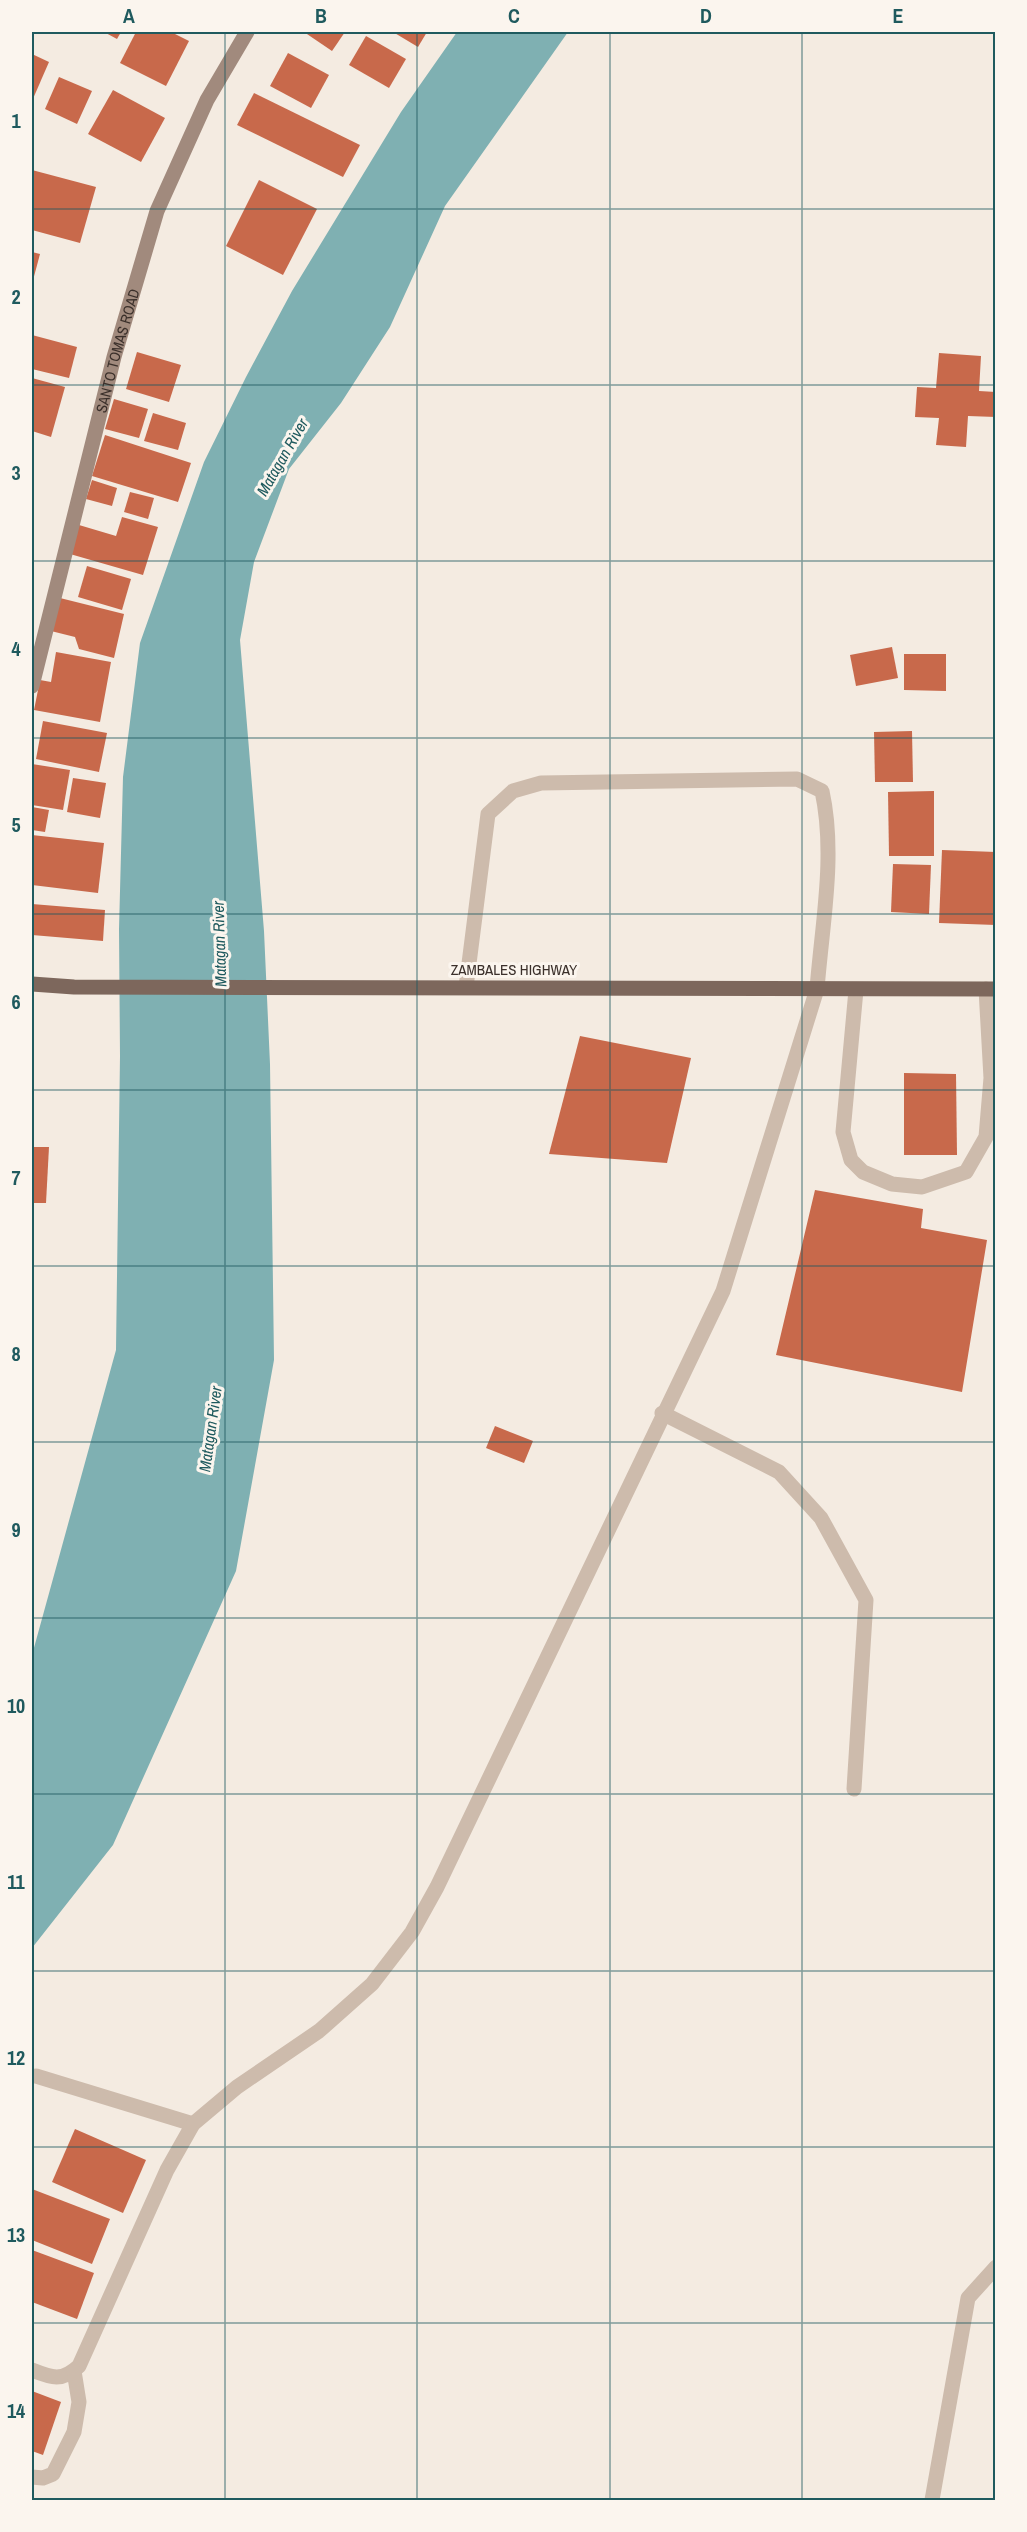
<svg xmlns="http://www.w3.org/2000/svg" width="1027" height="2532" font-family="'Archivo Narrow',sans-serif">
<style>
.water{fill:#7fb0b2}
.building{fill:#c8694b}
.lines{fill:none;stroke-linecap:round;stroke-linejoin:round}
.lane{stroke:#cdbbac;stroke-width:15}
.street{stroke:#cdbbac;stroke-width:15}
.secondary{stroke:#a18a7d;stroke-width:15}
.primary{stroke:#7d675c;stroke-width:15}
.grid{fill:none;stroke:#1f5a5e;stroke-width:1.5;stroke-opacity:0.55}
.labels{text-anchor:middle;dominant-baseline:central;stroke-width:6;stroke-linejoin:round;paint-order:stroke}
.street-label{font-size:15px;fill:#3b302b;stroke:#fbf5ee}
.water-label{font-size:16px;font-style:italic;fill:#1f5a5e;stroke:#fbf5ee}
.neatline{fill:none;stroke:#1f5a5e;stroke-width:2}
.grid-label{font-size:20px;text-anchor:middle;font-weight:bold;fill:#1f5a5e}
</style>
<rect width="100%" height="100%" fill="#f4ebe1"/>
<polygon class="water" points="457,32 568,32 445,206 390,327 341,403 289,469 254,562 240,640 264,931 270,1064 274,1360 236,1571 113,1845 32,1948 32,1655 116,1350 120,1056 119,929 123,777 140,643 204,462 246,377 292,291 401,112"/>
<g class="building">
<polygon points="104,32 121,32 117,39"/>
<polygon points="136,32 171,32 189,41 166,86 120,63"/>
<polygon points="304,32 345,32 332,51"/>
<polygon points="393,32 427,32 418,47"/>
<polygon points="366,36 406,59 389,88 349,65"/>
<polygon points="288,53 329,75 311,108 270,86"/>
<polygon points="32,54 49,62 32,101"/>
<polygon points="59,77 92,91 77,124 45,109"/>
<polygon points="113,90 165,118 141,162 88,134"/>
<polygon points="254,93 360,145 343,177 237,125"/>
<polygon points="32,170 96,187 80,243 32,230"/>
<polygon points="259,180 317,209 283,275 226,246"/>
<polygon points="32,252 40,254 32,284"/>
<polygon points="32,335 77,347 69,378 32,369"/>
<polygon points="137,352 181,365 169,402 126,389"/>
<polygon points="939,353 981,356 979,391 996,392 996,417 968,416 966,447 936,445 939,418 915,417 917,387 936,388"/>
<polygon points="32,378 65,387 51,437 32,431"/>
<polygon points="114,399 148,409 139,438 105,429"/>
<polygon points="153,413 186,423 178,450 144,441"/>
<polygon points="105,435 191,463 178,502 92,476"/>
<polygon points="92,480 117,488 112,506 86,499"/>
<polygon points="130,492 154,498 148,519 124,512"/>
<polygon points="122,517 158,527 143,575 70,554 79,525 116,536"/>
<polygon points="87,566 131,579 122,610 78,597"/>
<polygon points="60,598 124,614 114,658 79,649 75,637 51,631"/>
<polygon points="892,647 898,678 856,686 850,655"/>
<polygon points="56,652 111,662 100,722 34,710 40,680 51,682"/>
<polygon points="904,654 946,654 946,691 904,690"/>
<polygon points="43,721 107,733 99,772 36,759"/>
<polygon points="912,731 913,782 875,782 874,732"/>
<polygon points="32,764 70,770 63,810 32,805"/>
<polygon points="73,778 106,783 100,818 67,812"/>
<polygon points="934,791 934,856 889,856 888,792"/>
<polygon points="32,807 49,810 45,832 32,830"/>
<polygon points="32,835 104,843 98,893 32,885"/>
<polygon points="942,850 996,852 996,925 939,923"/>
<polygon points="893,864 931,865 929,914 891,912"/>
<polygon points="32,904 105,910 103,941 32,935"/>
<polygon points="580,1036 691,1058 667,1163 549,1154"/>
<polygon points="904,1073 956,1074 957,1155 904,1155"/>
<polygon points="32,1147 49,1147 46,1203 32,1203"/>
<polygon points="815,1190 923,1209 921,1228 987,1240 962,1392 776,1355"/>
<polygon points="495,1426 533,1441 524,1463 486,1448"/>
<polygon points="75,2129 146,2160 123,2213 52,2182"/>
<polygon points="32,2189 110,2219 92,2264 32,2240"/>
<polygon points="32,2250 94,2273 77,2319 32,2302"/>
<polygon points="32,2391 61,2402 43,2455 32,2451"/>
</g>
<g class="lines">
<g class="lane">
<path d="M466,987L488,814L513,791L541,783L797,779L822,791C836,855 822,924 817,989"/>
<polyline points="856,990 843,1132 851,1160 863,1172 892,1184 922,1187 966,1172 986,1137 991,1078 986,989"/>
<polyline points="662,1413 779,1472 821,1518 866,1600 854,1789"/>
<polyline points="36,2076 193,2124"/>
<polyline points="932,2500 968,2298 996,2267"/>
</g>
<g class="street">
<path d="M32,2370C52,2378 62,2382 79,2366L167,2170L193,2124L237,2087L319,2031L372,1984L412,1932L437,1887L723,1291L817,989"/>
<polyline points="32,2477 43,2478 53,2474 74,2432 79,2402 74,2371"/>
</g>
<path class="secondary" id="s1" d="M32,686L114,357L157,211L207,100L247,32"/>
<polyline class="primary" points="32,984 74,987 996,989"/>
</g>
<path class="grid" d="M225,32V2500M417,32V2500M610,32V2500M802,32V2500M32,209H996M32,385H996M32,561H996M32,738H996M32,914H996M32,1090H996M32,1266H996M32,1442H996M32,1618H996M32,1794H996M32,1971H996M32,2147H996M32,2323H996"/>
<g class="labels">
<g class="street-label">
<text stroke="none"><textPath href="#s1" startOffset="346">SANTO TOMAS ROAD</textPath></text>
<text x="514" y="969">ZAMBALES HIGHWAY</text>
</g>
<g class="water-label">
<text transform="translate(282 457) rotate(-60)">Matagan River</text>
<text transform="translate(219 944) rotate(-92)">Matagan River</text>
<text transform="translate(210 1429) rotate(-82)">Matagan River</text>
</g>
</g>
<rect width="1027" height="2532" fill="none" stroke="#fbf5ee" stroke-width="66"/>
<rect x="33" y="33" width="961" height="2466" class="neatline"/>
<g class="grid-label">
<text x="129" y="23">A</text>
<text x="321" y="23">B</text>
<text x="514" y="23">C</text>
<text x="706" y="23">D</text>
<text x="898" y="23">E</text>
<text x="16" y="128">1</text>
<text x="16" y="304">2</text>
<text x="16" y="480">3</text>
<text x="16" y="656">4</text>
<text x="16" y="832">5</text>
<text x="16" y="1009">6</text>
<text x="16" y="1185">7</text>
<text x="16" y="1361">8</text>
<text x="16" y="1537">9</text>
<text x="16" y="1713">10</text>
<text x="16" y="1889">11</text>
<text x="16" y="2065">12</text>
<text x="16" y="2242">13</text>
<text x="16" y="2418">14</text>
</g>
</svg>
